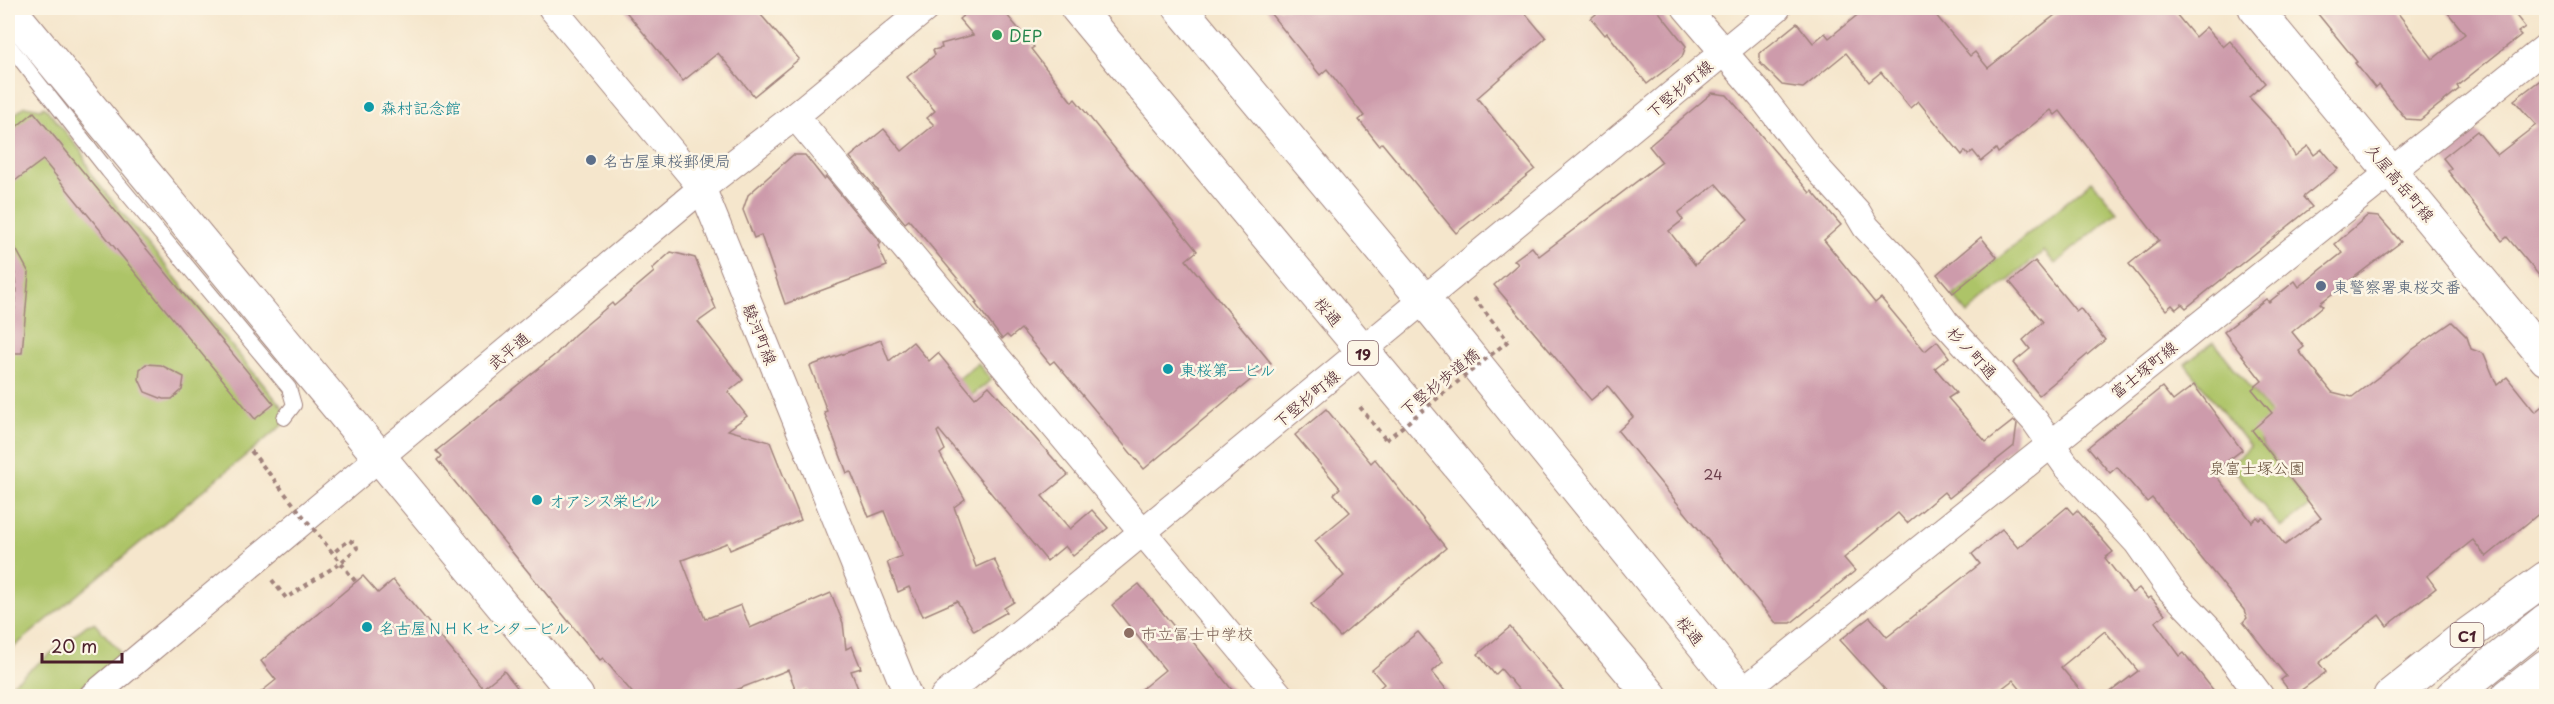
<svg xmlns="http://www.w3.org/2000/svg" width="2554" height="704" font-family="'Playpen Sans','Klee One',sans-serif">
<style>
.green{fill:#adc468;stroke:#7c724a;stroke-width:1.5}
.building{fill:#cd9bab;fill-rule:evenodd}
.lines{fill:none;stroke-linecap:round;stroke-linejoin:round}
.service-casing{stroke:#a0827c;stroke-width:16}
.minor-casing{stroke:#a0827c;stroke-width:29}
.tertiary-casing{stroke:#a0827c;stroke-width:35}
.trunk-casing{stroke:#a0827c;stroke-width:35}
.motorway-casing{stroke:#a0827c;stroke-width:35}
.path{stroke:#a0827c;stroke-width:4;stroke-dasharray:4.5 4.5;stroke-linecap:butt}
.service{stroke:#fff;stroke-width:14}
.minor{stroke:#fff;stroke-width:27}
.tertiary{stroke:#fff;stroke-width:33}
.trunk{stroke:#fff;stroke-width:33}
.motorway{stroke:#fff;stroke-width:33}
.path-bridge{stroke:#a0827c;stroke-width:4;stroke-dasharray:4.5 4.5;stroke-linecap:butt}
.leisure-dot{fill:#2e9e5b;stroke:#fcf5e5;stroke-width:2}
.culture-dot{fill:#0f9aa8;stroke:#fcf5e5;stroke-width:2}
.service-dot{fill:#5c6f8a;stroke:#fcf5e5;stroke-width:2}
.education-dot{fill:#8d6e63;stroke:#fcf5e5;stroke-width:2}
.labels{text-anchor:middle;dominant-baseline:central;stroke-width:5;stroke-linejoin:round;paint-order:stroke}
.number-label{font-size:14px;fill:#6b3e4b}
.shield{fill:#fcf5e5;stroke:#7f5f63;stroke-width:1.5}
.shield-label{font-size:15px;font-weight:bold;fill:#4a1f2b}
.leisure-label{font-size:16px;fill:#27864d;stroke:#fcf5e5;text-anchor:start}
.street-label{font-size:16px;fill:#4a1f2b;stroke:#fcf5e5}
.culture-label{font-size:16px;fill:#0d838f;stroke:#fcf5e5;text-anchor:start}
.service-label{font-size:16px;fill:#4e5e75;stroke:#fcf5e5;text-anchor:start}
.park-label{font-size:16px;fill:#68513d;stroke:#fcf5e5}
.education-label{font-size:16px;fill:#785e54;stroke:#fcf5e5;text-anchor:start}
</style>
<rect width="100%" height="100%" fill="#fcf5e5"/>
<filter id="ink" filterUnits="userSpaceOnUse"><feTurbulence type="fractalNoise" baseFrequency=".0167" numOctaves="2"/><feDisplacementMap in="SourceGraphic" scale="12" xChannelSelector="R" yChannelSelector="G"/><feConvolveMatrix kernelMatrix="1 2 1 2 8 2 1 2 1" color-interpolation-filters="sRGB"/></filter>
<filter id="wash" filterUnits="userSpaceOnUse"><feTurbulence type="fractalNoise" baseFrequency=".008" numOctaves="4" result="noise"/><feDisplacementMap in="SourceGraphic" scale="24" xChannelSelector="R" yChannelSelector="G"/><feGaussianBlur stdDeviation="1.35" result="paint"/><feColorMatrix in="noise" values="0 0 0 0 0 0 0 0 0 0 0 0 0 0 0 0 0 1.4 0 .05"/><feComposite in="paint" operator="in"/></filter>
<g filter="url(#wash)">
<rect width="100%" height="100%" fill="#f5e6cc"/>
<g class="green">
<polygon points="25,106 41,109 44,106 81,151 92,176 291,418 8,652 8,120"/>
<polygon points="2092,181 2117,212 2055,264 2044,251 1968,314 1953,296"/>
<polygon points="2214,342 2279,425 2260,441 2310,506 2281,528 2230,464 2250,447 2185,364"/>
<polygon points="978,363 991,380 936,424 923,408"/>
<polygon points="94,623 119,650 118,658 70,696 8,696 8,687 87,625"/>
</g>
<g id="blocks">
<g class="building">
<polygon points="623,8 755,8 799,59 754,96 718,53 683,81"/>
<polygon points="973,8 1001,8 1034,47 1031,49 1072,102 1075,99 1197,251 1186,260 1271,363 1144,469 1054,361 1050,364 1021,329 1010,338 1007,335 1002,339 975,303 977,302 909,220 905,223 850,157 884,129 902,151 934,125 927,118 935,111 907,77 935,55 933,50 942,48 941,44 973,35 959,19"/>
<polygon points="1266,8 1521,8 1546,38 1477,98 1535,169 1456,233 1382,143 1379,145 1359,120 1364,116 1327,69 1320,75"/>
<polygon points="1604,8 1656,8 1686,46 1682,57 1647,84 1607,33 1605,35 1591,18"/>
<polygon points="1866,8 1930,8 1970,56 1975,52 1988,68 2064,8 2171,8 2195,37 2206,27 2223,47 2230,41 2265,83 2249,97 2280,130 2295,156 2308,146 2314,155 2322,149 2338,169 2303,197 2312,207 2186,308 2182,304 2176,309 2172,305 2166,310 2129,264 2159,240 2060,111 2055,115 2051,110 1998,153 1996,149 1981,161 1973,151 1968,155 1965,151 1962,155 1918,101 1910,108 1881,72 1869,82 1846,53 1803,88 1782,85 1760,63 1760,53 1797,23 1813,43 1825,33 1829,38"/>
<polygon points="2313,8 2394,8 2433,59 2465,34 2444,8 2510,8 2525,27 2518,32 2521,35 2457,86 2459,89 2420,120 2406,119 2379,85 2375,88 2355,63 2357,62"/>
<polygon points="2547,75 2547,285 2507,237 2502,241 2448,171 2451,168 2443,158 2477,131 2497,155 2536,125 2514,100"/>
<path d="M1712,93L1727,95L1810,193L1812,191L1841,225L1824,240L1875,303L1881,298L1925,351L1937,341L1949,357L1935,368L1956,393L1948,398L1986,442L2013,421L2017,424L2014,446L1949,498L1944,492L1907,523L1898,513L1844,558L1855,571L1791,623H1776L1618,431L1633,417L1608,386L1591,400L1494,285L1518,264L1514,260L1532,247L1539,256L1662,162L1649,146ZM1716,184L1748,220L1695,265L1669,231L1683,220L1678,213Z"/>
<polygon points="34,112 274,404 255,419 43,160 8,186 8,134"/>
<polygon points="793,155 805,155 824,179 826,177 881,243 878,246 887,266 785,304 761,235 754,238 743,210 748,195"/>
<polygon points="2367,216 2379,217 2401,242 2320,303 2323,306 2292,332 2304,347 2299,351 2332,392 2352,397 2397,363 2409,352 2452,322 2467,337 2471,349 2484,354 2497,385 2507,377 2535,412 2547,402 2547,507 2486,557 2473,540 2427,576 2436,588 2387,626 2379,615 2319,663 2326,672 2293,696 2281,680 2286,676 2243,622 2247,618 2244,610 2152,498 2147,502 2117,467 2110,473 2088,447 2162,387 2173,401 2194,385 2242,450 2213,472 2252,522 2257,517 2260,520 2263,518 2285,545 2321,518 2252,430 2272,413 2252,389 2262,381 2224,332 2266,299 2269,302 2295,281 2299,287 2342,253 2335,244"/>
<polygon points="8,234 29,273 22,353 8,353"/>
<polygon points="1981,237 1997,257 1953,293 1937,274"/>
<polygon points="671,252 695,258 716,309 698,322 743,380 728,392 747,416 728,430 770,442 801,520 730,550 727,543 682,560 705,619 741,605 750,628 831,593 843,623 846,649 852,646 861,668 851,671 861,696 810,696 806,689 797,693 788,670 720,696 635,696 603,658 600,660 437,460 441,456 436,451 556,354 574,335 612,303 614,306 654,272 652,269"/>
<polygon points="2035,261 2076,311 2080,308 2105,340 2039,395 2013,363 2030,349 2023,340 2043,322 2010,282"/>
<polygon points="881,340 889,361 913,342 929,361 938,353 975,398 989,386 1068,475 1042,496 1070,529 1092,510 1108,528 1073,556 1065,546 1047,561 939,430 937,432 945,450 940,454 965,499 954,507 976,567 994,559 1014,602 1004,608 1007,612 974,631 957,601 923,616 909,587 898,592 887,562 902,556 884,511 869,517 851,472 847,473 824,412 827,411 810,366"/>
<polygon points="146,364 161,365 184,377 182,390 172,399 163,399 145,392 139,379 140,369"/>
<polygon points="1326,409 1371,463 1375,459 1446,548 1340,637 1311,604 1344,576 1315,541 1350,512 1334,494 1340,488 1295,435"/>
<polygon points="2067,507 2073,514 2077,510 2113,552 2105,558 2132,593 2139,588 2148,599 2151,597 2165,614 2155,622 2180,656 2184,653 2218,696 2105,696 2138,671 2105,631 2061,667 2085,696 2026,696 2013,680 1992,696 1891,696 1840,640 1870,617 1887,637 1980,564 1972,554 2002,529 2018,548"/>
<polygon points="363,576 378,593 393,580 483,688 504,671 524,696 256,696 276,680 261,661"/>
<polygon points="1139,584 1181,635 1185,632 1237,696 1133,696 1165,670 1112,605"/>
<polygon points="1510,627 1568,696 1524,696 1501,669 1495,675 1478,654"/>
<polygon points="1418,632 1443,662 1432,672 1452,696 1370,696 1384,684 1372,670"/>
</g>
</g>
</g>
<g filter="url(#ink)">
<use href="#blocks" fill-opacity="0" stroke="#a0827c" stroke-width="1.5"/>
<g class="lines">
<defs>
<polyline id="service" points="8,44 108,171 289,388 294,405 284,418"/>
<g id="minor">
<polyline points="552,8 702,188 908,696"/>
<polyline points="1686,8 1762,97 1816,167 1857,212 1866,227 1909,272 1945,322 2035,421 2066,465 2137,542 2170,589 2216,637 2260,696"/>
<polyline points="795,116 1280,696"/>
<polyline points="1741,693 2546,47"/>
<polyline points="93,696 702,188 795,116 926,8"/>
<polyline points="944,696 1777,8"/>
</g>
<g id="tertiary">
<polyline points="2255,8 2546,359"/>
<polyline points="20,22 577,696"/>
</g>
<g id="trunk">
<polyline points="1077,8 1651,696"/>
<polyline points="1180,8 1424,300 1745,696"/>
</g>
<g id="motorway">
<polyline points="2390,696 2460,640 2546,578"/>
<polyline points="2452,696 2546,620"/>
<polyline points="2508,696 2546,666"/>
</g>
</defs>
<use href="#service" class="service-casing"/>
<use href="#minor" class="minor-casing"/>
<use href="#tertiary" class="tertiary-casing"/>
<use href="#trunk" class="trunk-casing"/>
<use href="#motorway" class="motorway-casing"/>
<g class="path">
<path d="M8,263C22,278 13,314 8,332"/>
<polyline points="1474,298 1508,341"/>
<polyline points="1360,407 1386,440"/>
<polyline points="272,580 286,598 339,564 357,548 356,544 349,540 333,553"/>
</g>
<use href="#service" class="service"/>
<use href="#minor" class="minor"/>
<use href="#tertiary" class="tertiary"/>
<use href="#trunk" class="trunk"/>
<use href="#motorway" class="motorway"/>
<g class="path-bridge">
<polyline points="1386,440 1508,341"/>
<polyline points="251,451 356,582"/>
</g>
</g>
</g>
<circle class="leisure-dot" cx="997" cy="35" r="6"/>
<g class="culture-dot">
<circle cx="369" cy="107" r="6"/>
<circle cx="1168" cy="369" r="6"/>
<circle cx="537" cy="500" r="6"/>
<circle cx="367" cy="627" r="6"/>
</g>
<g class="service-dot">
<circle cx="591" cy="160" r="6"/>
<circle cx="2321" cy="286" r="6"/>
</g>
<circle class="education-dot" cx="1129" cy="633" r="6"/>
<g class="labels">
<g class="number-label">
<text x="1713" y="474">24</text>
</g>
<g class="shield">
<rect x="1348" y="341" width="30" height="24" rx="4.5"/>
<rect x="2450.5" y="623" width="33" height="24" rx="4.5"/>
</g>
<g class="shield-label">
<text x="1363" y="353">19</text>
<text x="2467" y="635">C1</text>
</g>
<g class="leisure-label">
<text x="1009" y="35">DEP</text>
</g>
<g class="street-label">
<text transform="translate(1679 88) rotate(-40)">下竪杉町線</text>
<text transform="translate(2401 182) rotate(50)">久屋高岳町線</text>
<text transform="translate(1329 311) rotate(50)">桜通</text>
<text transform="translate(761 334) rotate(68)">駿河町線</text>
<text transform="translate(508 350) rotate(-40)">武平通</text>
<text transform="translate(1973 352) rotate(47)">杉ノ町通</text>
<text transform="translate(2143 369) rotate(-39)">富士塚町線</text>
<text transform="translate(1439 381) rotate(-39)">下竪杉歩道橋</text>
<text transform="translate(1306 398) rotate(-40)">下竪杉町線</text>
<text transform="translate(1691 630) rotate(51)">桜通</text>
</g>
<g class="culture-label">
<text x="381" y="107">森村記念館</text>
<text x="1180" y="369">東桜第一ビル</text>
<text x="549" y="500">オアシス栄ビル</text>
<text x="379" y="627">名古屋ＮＨＫセンタービル</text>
</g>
<g class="service-label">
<text x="603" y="160">名古屋東桜郵便局</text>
<text x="2333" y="286">東警察署東桜交番</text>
</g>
<g class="park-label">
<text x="2257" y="467">泉富士塚公園</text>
</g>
<g class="education-label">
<text x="1141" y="633">市立冨士中学校</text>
</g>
</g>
<rect width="2554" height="704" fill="none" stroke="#fcf5e5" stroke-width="30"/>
<path d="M42 653v9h80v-9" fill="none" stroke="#4a1f2b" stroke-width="3"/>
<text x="51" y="653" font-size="18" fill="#4a1f2b" stroke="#fcf5e5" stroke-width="4.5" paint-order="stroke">20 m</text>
</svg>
